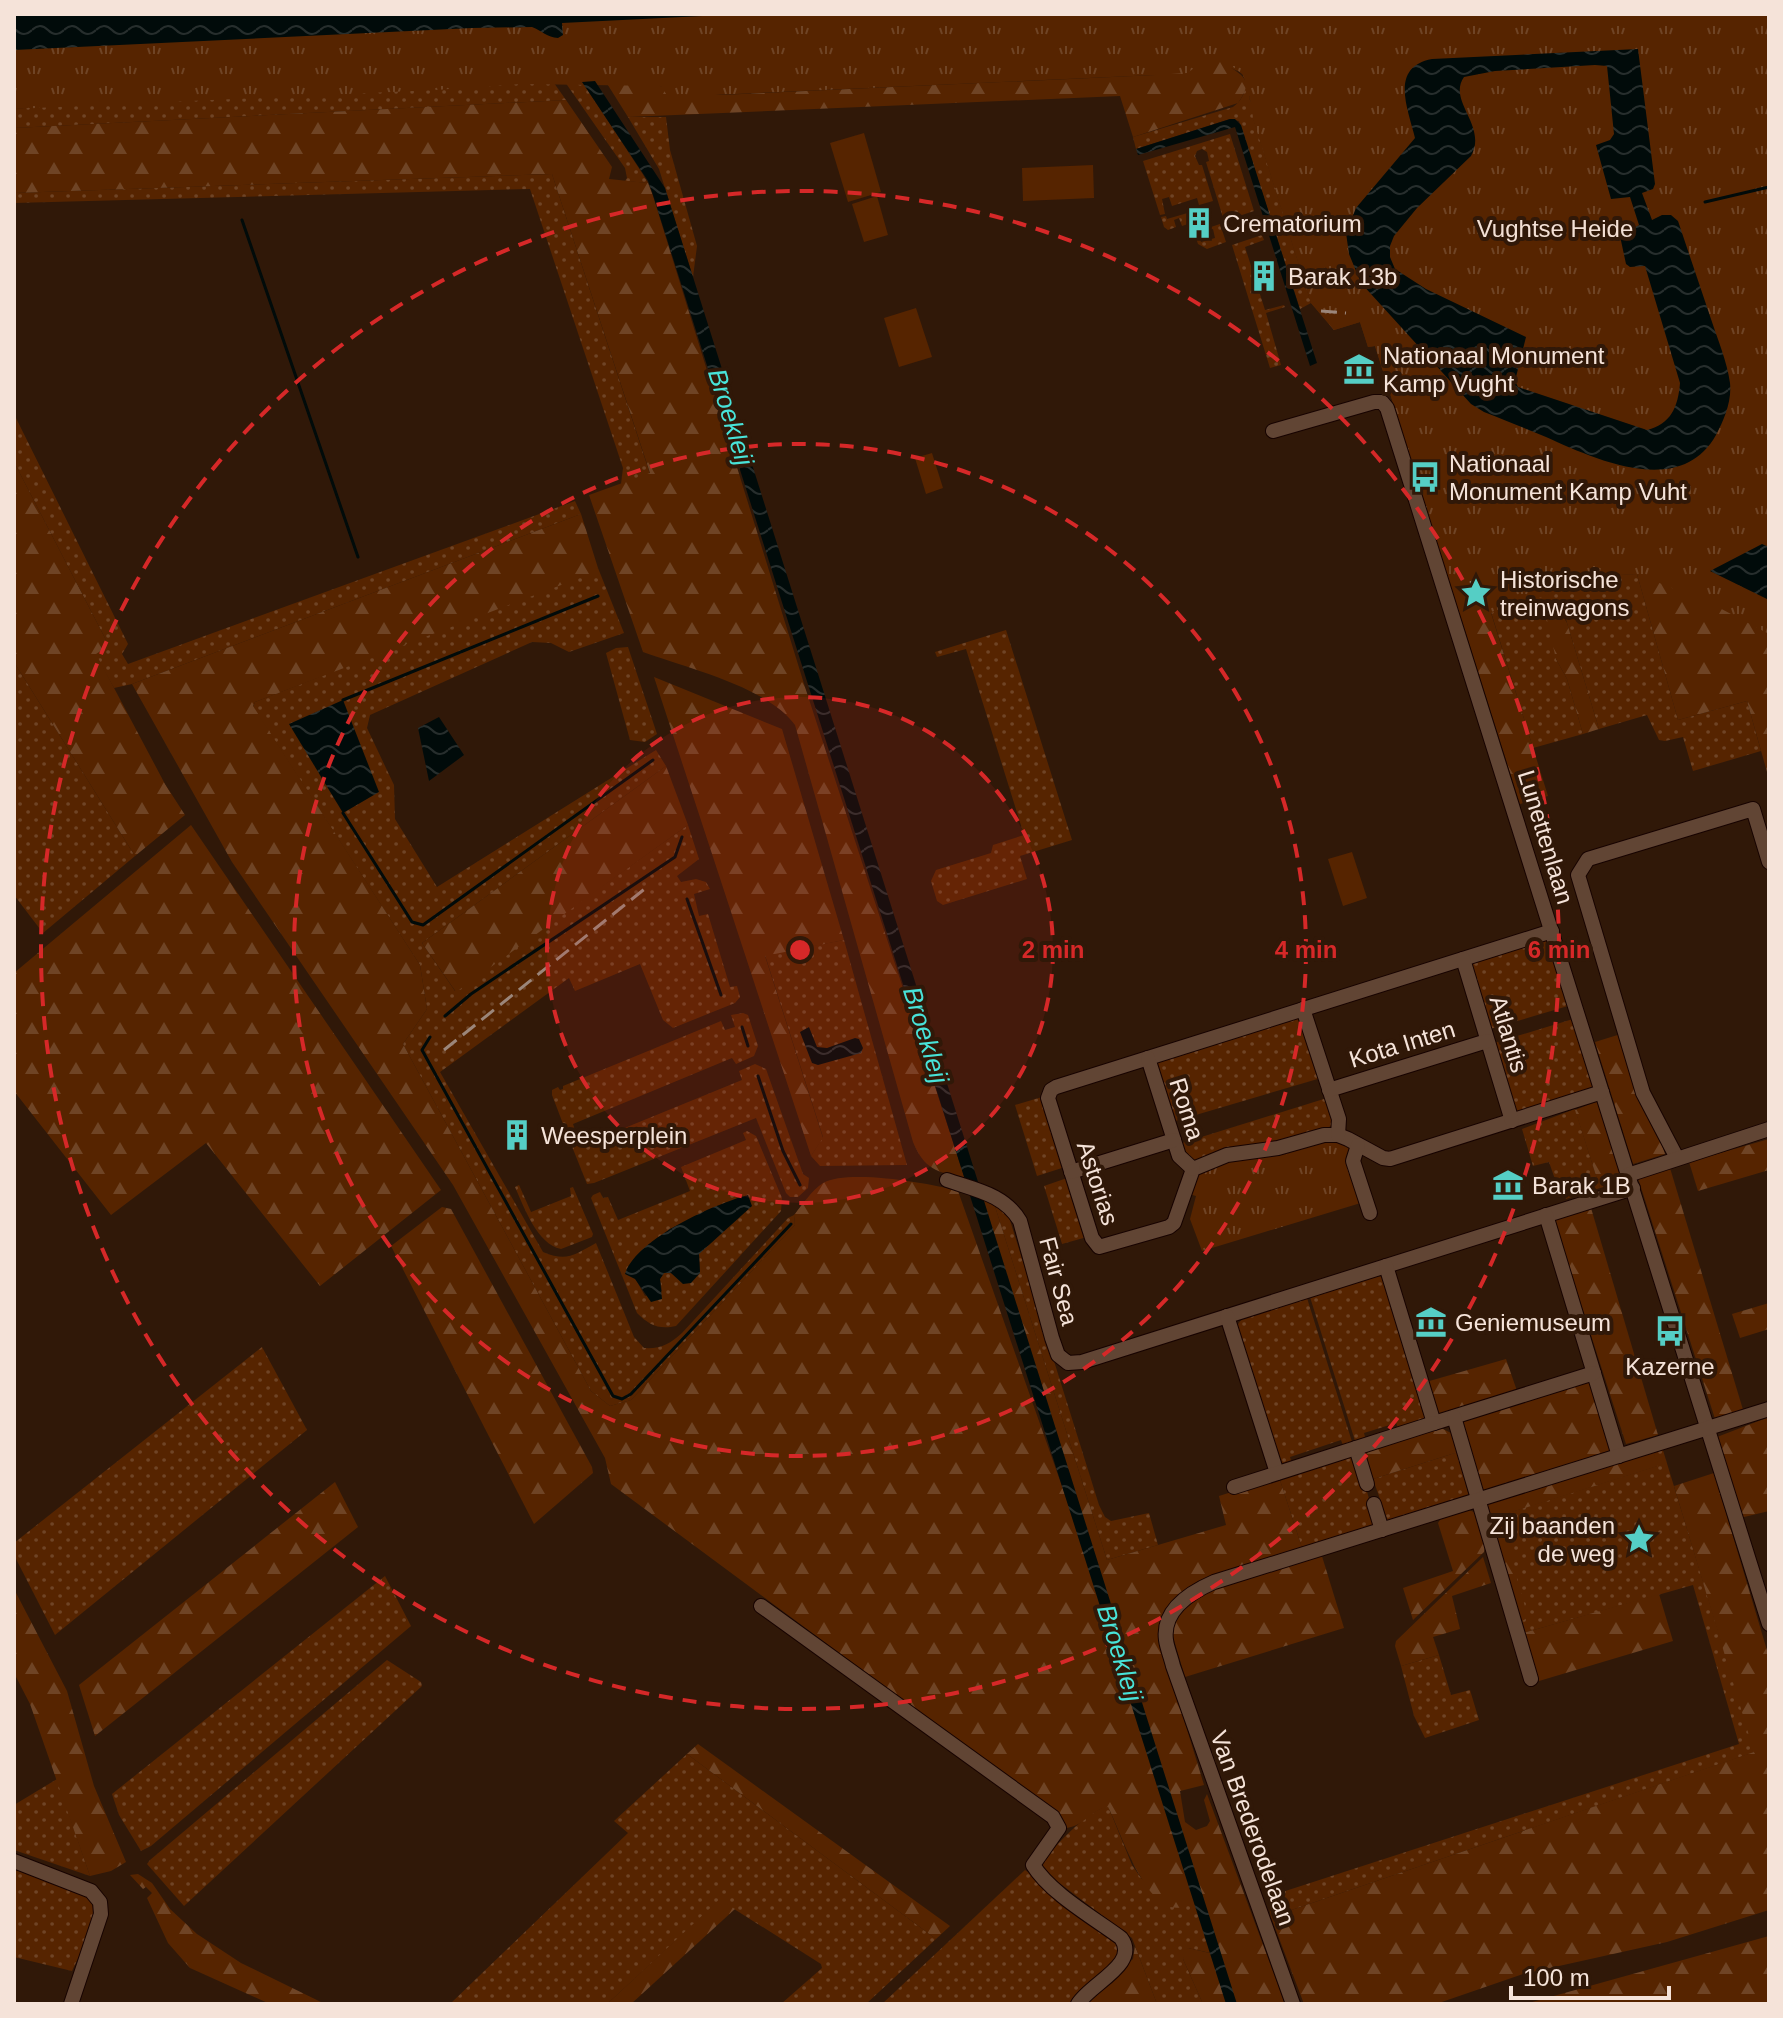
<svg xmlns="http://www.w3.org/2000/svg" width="1783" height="2018" font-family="Arial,sans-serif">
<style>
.grass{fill:url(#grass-dots);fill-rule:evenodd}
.forest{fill:url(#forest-firs)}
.park{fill:url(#park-tufts)}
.pitch{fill:#562400}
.water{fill:url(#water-waves);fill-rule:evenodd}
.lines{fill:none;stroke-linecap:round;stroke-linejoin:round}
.stream{stroke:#010b0a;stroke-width:3}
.minor-casing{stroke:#170300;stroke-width:16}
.minor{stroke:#614534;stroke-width:14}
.rail{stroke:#9b867a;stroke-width:3;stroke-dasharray:16 8;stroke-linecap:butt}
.ring{fill:none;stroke:#d62828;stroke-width:4;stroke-dasharray:14 10}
.labels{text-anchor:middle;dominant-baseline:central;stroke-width:8;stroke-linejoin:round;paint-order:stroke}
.poi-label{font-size:24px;fill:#f5e3d9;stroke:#301808;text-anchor:start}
.park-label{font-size:24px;fill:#f3e0d5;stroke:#301808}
.street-label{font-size:24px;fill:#f5e3d9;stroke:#301808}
.water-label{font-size:26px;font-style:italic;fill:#48e3d9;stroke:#301808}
.centre{fill:#d62828;stroke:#301808;stroke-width:4}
.ring-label{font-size:24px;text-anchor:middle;font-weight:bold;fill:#d62828;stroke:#301808;stroke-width:8;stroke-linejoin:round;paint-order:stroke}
</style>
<defs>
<pattern id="grass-dots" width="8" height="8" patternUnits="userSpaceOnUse" patternTransform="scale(2)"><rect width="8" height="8" fill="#562400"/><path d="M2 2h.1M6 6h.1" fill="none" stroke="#6f4425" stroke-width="1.8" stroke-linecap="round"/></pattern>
<pattern id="forest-firs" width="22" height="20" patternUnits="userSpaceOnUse" patternTransform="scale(2)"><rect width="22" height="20" fill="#562400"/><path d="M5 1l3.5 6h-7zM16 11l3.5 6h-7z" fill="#6f4425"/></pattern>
<pattern id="park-tufts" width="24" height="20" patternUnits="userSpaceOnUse" patternTransform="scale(2)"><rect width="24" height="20" fill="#562400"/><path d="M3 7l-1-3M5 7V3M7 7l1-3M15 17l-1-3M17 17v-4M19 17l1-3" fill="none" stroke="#6f4425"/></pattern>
<pattern id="water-waves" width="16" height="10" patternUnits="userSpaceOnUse" patternTransform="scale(2)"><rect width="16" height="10" fill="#010b0a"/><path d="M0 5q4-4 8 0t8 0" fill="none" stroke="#272e2d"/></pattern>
</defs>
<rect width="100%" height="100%" fill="#301808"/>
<g class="grass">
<polygon points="542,66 566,100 14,128 14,109"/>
<polygon points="572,66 642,173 648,183 625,181 627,178 625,168 565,82"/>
<path d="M1243,75L1256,82L1249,98L1253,106V118L1311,303L1300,309L1239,121L1230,119L1136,149L1133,137L1233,107C1244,99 1248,87 1243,75Z"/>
<polygon points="628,117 666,117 670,150 697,246 693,277 659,169"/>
<polygon points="1230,134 1254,211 1224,221 1206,162 1209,161 1207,152 1202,149 1197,151 1195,156 1199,165 1202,165 1213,201 1199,205 1197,198 1172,206 1169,197 1162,199 1165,214 1160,215 1143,161"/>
<polygon points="552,174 650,474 621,484 623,468 530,189 14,203 14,193"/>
<polygon points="1191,212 1201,242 1215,238 1213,229 1206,231 1205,229 1220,224 1226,242 1207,249 1198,244 1191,223 1182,226 1179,218 1174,220 1176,227 1168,230 1164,227 1161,217 1166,216 1167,219"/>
<polygon points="1262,235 1264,240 1245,247 1265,310 1284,305 1285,307 1266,313 1281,365 1270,368 1232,245"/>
<polygon points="14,414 128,644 122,654 128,664 575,501 581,514 132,684 114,688 95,654 106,640 14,462"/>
<path d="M598,568L624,633L569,652L551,643L532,642L370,715L367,728L394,785L395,819L437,887L656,750L666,766L422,943L455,991L688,825L699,859L677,876L681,882L696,879L706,882L710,889L694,894L699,916L708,914L730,987L737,986L740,997L735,1003L673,1028L663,1020L640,964L575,991L569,978L440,1072L543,1252C567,1262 574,1255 596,1243L634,1337L644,1348C661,1349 670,1344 682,1333L788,1218L794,1215L795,1225L631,1400L610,1406L591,1391L403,1044L427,1009L420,965L253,707L255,702Z"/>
<polygon points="1637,574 1678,720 1747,701 1761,751 1693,771 1683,737 1665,741 1659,740 1647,715 1599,729 1564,613 1556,659 1567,679 1583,734 1533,748 1491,612 1611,575"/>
<polygon points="1006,630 1072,840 1020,856 1027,879 943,905 937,901 931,881 936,870 991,853 993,845 1024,835 966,649 937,657 935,652"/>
<polygon points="628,647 657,734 645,742 630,740 606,653 616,648"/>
<polygon points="14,662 135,856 43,933 14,895"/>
<polygon points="1547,939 1568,1006 1490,1029 1471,962"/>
<polygon points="844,940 907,1165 820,1166 811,1156 823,1137 765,955"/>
<polygon points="743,1013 748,1015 758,1046 754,1056 736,1064 732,1058 573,1124 575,1130 565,1129 552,1095 552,1090 558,1087 560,1090 563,1089 563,1086 721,1021 725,1030 735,1027 731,1015"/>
<polygon points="1301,1017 1321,1078 1172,1122 1155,1062"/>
<polygon points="1573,1019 1594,1089 1516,1112 1494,1043"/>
<polygon points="755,1064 766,1069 803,1174 809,1178 808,1188 798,1197 790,1197 786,1193 756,1118 594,1183 587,1184 571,1144 579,1138 583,1145 742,1080 739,1071"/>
<polygon points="1042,1097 1065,1167 1037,1176 1015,1105"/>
<polygon points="1327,1098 1335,1125 1277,1143 1196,1163 1179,1144"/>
<polygon points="1575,1109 1600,1188 1566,1199 1561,1185 1557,1185 1549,1162 1533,1166 1522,1129"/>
<path d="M747,1131L756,1136L782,1198L781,1211L676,1326C659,1330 649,1325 637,1313L591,1198L593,1195L600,1192L603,1198L608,1197L618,1220L690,1191L681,1167L746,1140L743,1133ZM686,1223L699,1254L700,1273L678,1277L671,1273H664L660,1279L662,1291L645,1296L635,1278L669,1229Z"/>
<polygon points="1070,1177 1087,1237 1062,1244 1044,1186"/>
<path d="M519,1185L531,1212L571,1196L570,1188L573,1187L593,1234L592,1237L561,1249C537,1244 524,1207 515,1187Z"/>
<polygon points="993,1200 1008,1214 1099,1505 1105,1517 1111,1521 1149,1513 1158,1545 1107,1560"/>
<polygon points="1377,1276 1384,1277 1428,1412 1422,1423 1399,1430 1396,1423 1364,1433 1366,1441 1356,1444 1310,1297"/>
<polygon points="1307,1298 1353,1445 1344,1448 1341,1440 1290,1457 1292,1464 1280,1465 1235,1328 1242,1319"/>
<polygon points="262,1347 307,1430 55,1635 14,1555 14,1543"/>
<polygon points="1662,1447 1755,1752 1271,1917 1267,1897 1739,1744 1693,1585 1523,1633 1498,1516 1657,1466 1653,1450"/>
<polygon points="1458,1452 1469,1497 1388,1522 1373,1479"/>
<polygon points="1348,1455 1357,1459 1378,1528 1303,1551 1279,1477"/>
<polygon points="385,1576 411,1626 151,1846 141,1851 119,1815 112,1794"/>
<polygon points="1439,1655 1451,1695 1470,1690 1479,1720 1425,1738 1414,1716 1401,1666"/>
<polygon points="387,1660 421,1682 422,1686 184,1906 147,1864 150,1860"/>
<polygon points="687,1754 936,1939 866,2004 781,2004 822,1968 821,1964 720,1900 607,2004 450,2004 628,1833 614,1821"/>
<polygon points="57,1779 90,1876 14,1850 14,1805"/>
<path d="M1108,1806L1132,1865L1141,1878L1161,1900L1171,1906L1198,1897L1215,1954L1188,1948L1183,1959L1203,2004H1157L1132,1938L1037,1866C1055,1848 1084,1812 1108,1806Z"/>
<path d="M14,1863L86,1895C106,1915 82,1949 72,1971L14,1957Z"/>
<polygon points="1025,1870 1121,1940 1124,1954 1068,2004 882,2004"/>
</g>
<g class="forest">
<path d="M1218,35L1769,600V779L1747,701L1678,720L1637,574L1611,575L1491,613L1548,796L1520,804L1375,346L1368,347L1360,322L1334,330L1311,303L1253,118V106L1249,98L1257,80L1231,68C1249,78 1250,86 1238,103L1133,137L1120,96L628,117L594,63H606L660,86L720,95L1155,75Z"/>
<path d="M566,100L612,167L609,179L648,183L653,196L805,687L965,1179C936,1171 925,1170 913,1142L795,725C768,687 687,668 643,652L589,495L650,473L552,174L14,193V128Z"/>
<polygon points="14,462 106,640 105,648 96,654 165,784 185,815 135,856 14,662"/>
<path d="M581,514L598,568L590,574L255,702L253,706L420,965L427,1009L403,1044L591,1391L610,1406L631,1400L795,1225L794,1215C802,1205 812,1190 823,1183C848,1169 929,1183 958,1191L1114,1634L977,1194L993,1200L1107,1560L1226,1525L1219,1496L1279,1477L1303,1551L1224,1576L1166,1618L1159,1638L1204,1785L1180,1791L1185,1822L1196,1830L1207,1826L1210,1821L1204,1800L1207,1794L1285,2004H1203L1183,1959L1184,1950L1188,1948L1214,1954L1197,1898C1153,1941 1121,1830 1108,1807C1089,1810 1085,1827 1064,1828L1053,1811L611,1484L605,1458L453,1185L232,862L132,684Z"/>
<polygon points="1558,607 1567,623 1599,729 1583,734 1567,679 1556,659 1545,611"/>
<polygon points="654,677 782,729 844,940 765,956 823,1138 811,1156"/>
<polygon points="666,766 688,825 456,992 422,943"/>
<polygon points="191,825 441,1190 320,1286 206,1143 111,1215 14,1091 14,973"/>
<polygon points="1624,1033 1665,1154 1633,1164 1595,1042"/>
<polygon points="1598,1101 1623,1181 1600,1188 1575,1110"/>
<polygon points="1769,1139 1769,1170 1698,1191 1689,1162"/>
<polygon points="1670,1168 1744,1413 1716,1422 1638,1178"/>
<polygon points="442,1207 451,1209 592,1467 593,1473 534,1524 391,1246"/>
<polygon points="1591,1208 1658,1435 1626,1444 1554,1220"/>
<polygon points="1769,1303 1769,1329 1740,1338 1732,1314"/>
<polygon points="1506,1359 1517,1391 1437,1416 1426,1382"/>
<polygon points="1591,1377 1611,1450 1482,1492 1460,1419"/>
<polygon points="1769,1417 1769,1511 1740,1518 1717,1437"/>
<polygon points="1439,1427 1453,1434 1458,1452 1373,1479 1365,1450"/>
<polygon points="1653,1450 1658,1466 1499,1516 1528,1617 1518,1624 1481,1505"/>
<polygon points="1714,1473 1769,1657 1769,1910 1667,1942 1523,1974 1436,2004 1304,2004 1271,1917 1754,1752 1674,1486"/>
<polygon points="335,1482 358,1527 95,1736 79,1685"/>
<polygon points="1467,1509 1476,1513 1485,1545 1484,1552 1413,1620 1403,1588 1453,1571 1438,1523 1442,1517"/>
<polygon points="1321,1553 1344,1628 1185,1677 1171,1630 1176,1615 1202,1591"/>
<polygon points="1483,1557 1491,1583 1452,1596 1460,1629 1433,1637 1439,1655 1401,1666 1395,1646 1396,1641"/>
<polygon points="14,1589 67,1691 94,1786 126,1862 111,1871 90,1876 30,1704 14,1673"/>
<polygon points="1659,1594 1673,1641 1539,1681 1523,1633"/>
<polygon points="698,1744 950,1926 936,1939 687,1754"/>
<polygon points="138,1874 152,1883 170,1909 197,1934 241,1963 325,2004 270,2004 190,1968 168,1943 147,1898 152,1893 146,1887 143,1889 130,1875"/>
<polygon points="720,1899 735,1909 631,2004 607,2004"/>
<polygon points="1769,1936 1769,2004 1525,2004"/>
<polygon points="1135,1946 1157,2004 1082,2004 1133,1959"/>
</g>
<g class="park">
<path d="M14,14H1769V634L1712,604L1637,574L1611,575L1491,612L1474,622L1462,621L1375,346L1368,347L1360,322L1334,330L1311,303L1253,119C1253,110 1248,81 1242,74C1233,65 1225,65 1220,51L1187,73L1155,75L668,97L661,86L521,84L435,90L14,109Z"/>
<polygon points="1330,1138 1350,1145 1364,1202 1202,1251 1190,1219 1196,1196 1189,1194 1192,1181 1204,1166"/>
</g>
<g class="pitch">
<polygon points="864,133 881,192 848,202 830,143"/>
<polygon points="1093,165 1094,198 1023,201 1022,168"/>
<polygon points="877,196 888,235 864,242 852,204"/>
<polygon points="916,308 932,357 899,367 884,318"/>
<polygon points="932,453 943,488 926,494 915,458"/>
<polygon points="1352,852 1367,898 1343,906 1328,859"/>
</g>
<g class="water">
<path d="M14,14H743L562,23L563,35L558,38C547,37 542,31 532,27L472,28L14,50Z"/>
<path d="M1638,49L1655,184L1653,189L1642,193L1652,220L1662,215H1671L1678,221C1689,254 1700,286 1711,319C1718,340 1727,362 1730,383C1732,401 1724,420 1716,435C1680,499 1595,459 1546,437C1525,428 1504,420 1484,412L1471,404L1361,283L1349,254L1346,233L1356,208L1415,138C1408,109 1389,67 1432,59ZM1595,65L1607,66L1614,134L1610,140L1596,145L1611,199L1630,197L1639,225L1620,236L1626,264L1630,267L1645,266L1680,383C1678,407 1671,424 1647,430L1518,387L1515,381L1526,337L1426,289L1395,269L1390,257V246L1394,236L1417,208L1471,156C1488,126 1447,101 1464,77L1495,71Z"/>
<polygon points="595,81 665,188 1237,2004 1226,2004 652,192 648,181 582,82"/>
<polygon points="1230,119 1235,119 1241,125 1317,363 1310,366 1235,127 1138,155 1136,149"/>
<polygon points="1762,544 1769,547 1769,600 1710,571"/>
<polygon points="343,700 379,792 343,813 289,724"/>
<polygon points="439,717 464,755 429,781 418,728"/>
<polygon points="809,1027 817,1047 827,1048 855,1038 859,1039 863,1048 861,1053 818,1065 812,1063 800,1032"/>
<path d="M748,1195L752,1206L699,1254L700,1273L691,1283L683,1284L671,1273H664L660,1279L662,1299L651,1302L635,1279L625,1274C636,1239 714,1204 748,1195Z"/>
</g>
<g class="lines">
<g class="stream">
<polyline points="1705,202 1769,187"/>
<polyline points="242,220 358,557"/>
<polyline points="343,700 598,596"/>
<polyline points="343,813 412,922 423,925 653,760"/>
<polyline points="687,899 721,995"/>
<polyline points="445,1016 471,994 675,857 682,837"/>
<polyline points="742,1027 748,1046"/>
<polyline points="430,1037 422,1050 613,1396 622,1399 631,1394 791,1224"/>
<polyline points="758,1076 783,1151 800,1185"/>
</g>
<defs>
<g id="minor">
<polyline points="1273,431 1374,402 1382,402 1387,408 1769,1624"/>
<polyline points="1552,931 1056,1087 1051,1090 1048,1098 1092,1238 1099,1247 1169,1227 1174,1223 1193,1169 1227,1155 1278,1148 1324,1135 1338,1135 1348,1139 1383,1158 1390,1159 1602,1092"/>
<polyline points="1463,959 1512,1121"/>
<polyline points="1303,1009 1339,1119 1338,1135"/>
<polyline points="1148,1058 1179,1156 1193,1169"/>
<polyline points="1329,1090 1487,1041"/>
<polyline points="1358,1145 1353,1161 1370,1213"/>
<polyline points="1677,1158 1643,1093 1578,875 1588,859 1753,809 1769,862"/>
<polyline points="1071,1172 1174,1140"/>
<polyline points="1628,1175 1769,1129"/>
<path d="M947,1180C975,1190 1004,1194 1020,1221L1052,1338L1058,1355L1068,1363L1082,1362L1633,1188"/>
<polyline points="1546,1215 1619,1456"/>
<polyline points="1386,1266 1434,1423 1594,1373"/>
<polyline points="1227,1316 1277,1473"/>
<polyline points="1454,1417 1531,1679"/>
<polyline points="1356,1448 1367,1484"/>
<polyline points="1234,1487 1434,1423"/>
<polyline points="1374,1504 1382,1530"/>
<path d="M761,1606L1053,1817L1059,1828L1033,1865C1050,1893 1094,1918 1121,1938C1140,1964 1091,1983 1078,2004"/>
<polyline points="14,1861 91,1891 100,1902 101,1914 71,2004"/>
<path d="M1293,2004L1173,1666C1171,1657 1167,1648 1166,1640C1162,1610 1191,1592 1214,1582L1769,1409"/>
</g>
</defs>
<use href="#minor" class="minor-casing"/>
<use href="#minor" class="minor"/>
<g class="rail">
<polyline points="1321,311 1346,313"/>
<polyline points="1471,581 1477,603"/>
<polyline points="444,1050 647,887"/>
</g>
</g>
<circle cx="800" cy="950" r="253" fill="#d62828" fill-opacity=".12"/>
<g class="ring">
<circle cx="800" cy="950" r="253"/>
<circle cx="800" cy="950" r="506"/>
<circle cx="800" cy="950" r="759"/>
</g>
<defs>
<symbol id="building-bare" viewBox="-9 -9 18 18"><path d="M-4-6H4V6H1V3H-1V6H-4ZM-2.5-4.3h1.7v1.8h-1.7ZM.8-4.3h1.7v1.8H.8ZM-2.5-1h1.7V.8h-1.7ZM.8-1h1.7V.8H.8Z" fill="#55cec5" stroke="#301808" stroke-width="2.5" paint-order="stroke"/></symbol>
<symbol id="museum-bare" viewBox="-9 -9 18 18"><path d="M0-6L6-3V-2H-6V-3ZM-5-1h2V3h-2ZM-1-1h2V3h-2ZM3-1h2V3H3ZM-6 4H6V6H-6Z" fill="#55cec5" stroke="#301808" stroke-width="2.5" paint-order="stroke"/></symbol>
<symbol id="bus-bare" viewBox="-9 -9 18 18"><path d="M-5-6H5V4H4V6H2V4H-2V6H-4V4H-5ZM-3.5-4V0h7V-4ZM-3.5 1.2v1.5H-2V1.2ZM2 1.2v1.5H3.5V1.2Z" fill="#55cec5" stroke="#301808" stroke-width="2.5" paint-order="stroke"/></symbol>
<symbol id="sight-bare" viewBox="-9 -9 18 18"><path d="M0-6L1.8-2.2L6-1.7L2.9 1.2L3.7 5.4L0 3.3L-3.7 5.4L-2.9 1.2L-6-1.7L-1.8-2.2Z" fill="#55cec5" stroke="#301808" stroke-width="2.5" paint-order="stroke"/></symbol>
</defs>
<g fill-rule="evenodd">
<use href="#building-bare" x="1177" y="201" width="44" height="44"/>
<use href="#building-bare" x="1242" y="254" width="44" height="44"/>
<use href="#museum-bare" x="1337" y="347" width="44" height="44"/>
<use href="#bus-bare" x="1403" y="455" width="44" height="44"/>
<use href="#sight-bare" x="1454" y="571" width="44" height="44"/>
<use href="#building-bare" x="495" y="1113" width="44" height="44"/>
<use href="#museum-bare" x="1486" y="1163" width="44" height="44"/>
<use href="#museum-bare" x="1409" y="1300" width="44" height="44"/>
<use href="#bus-bare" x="1648" y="1309" width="44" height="44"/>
<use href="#sight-bare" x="1617" y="1517" width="44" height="44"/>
</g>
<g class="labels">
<g class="poi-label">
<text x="1223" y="223">Crematorium</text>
<text x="1288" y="276">Barak 13b</text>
<text x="1383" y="355">Nationaal Monument<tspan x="1383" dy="28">Kamp Vught</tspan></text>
<text x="1449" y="463">Nationaal<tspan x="1449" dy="28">Monument Kamp Vuht</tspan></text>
<text x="1500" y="579">Historische<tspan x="1500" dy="28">treinwagons</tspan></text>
<text x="541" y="1135">Weesperplein</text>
<text x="1532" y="1185">Barak 1B</text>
<text x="1455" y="1322">Geniemuseum</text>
<text x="1670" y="1366" text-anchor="middle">Kazerne</text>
<text x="1615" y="1525" text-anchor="end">Zij baanden<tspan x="1615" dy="28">de weg</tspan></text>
</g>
<g class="park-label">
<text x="1555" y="228">Vughtse Heide</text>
</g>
<g class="street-label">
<text transform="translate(1546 837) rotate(73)">Lunettenlaan</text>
<text transform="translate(1509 1034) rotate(73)">Atlantis</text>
<text transform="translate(1402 1044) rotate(-17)">Kota Inten</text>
<text transform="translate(1187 1109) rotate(72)">Roma</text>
<text transform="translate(1098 1183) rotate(72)">Astorias</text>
<text transform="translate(1059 1281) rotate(75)">Fair Sea</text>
<text transform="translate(1253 1828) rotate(70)">Van Brederodelaan</text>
</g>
<g class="water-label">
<text transform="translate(731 417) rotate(73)">Broekleij</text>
<text transform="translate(926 1035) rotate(73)">Broekleij</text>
<text transform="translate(1120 1653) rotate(73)">Broekleij</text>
</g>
</g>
<circle cx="800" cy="950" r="12" class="centre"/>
<g class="ring-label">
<text x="1053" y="958">2 min</text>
<text x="1306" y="958">4 min</text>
<text x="1559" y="958">6 min</text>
</g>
<rect width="1783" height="2018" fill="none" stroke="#f5e3d9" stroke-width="32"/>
<path d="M1511 1986v12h158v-12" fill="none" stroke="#f5e3d9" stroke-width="4"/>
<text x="1523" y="1986" font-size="24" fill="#f5e3d9" stroke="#301808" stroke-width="6" paint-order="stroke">100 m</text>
</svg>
